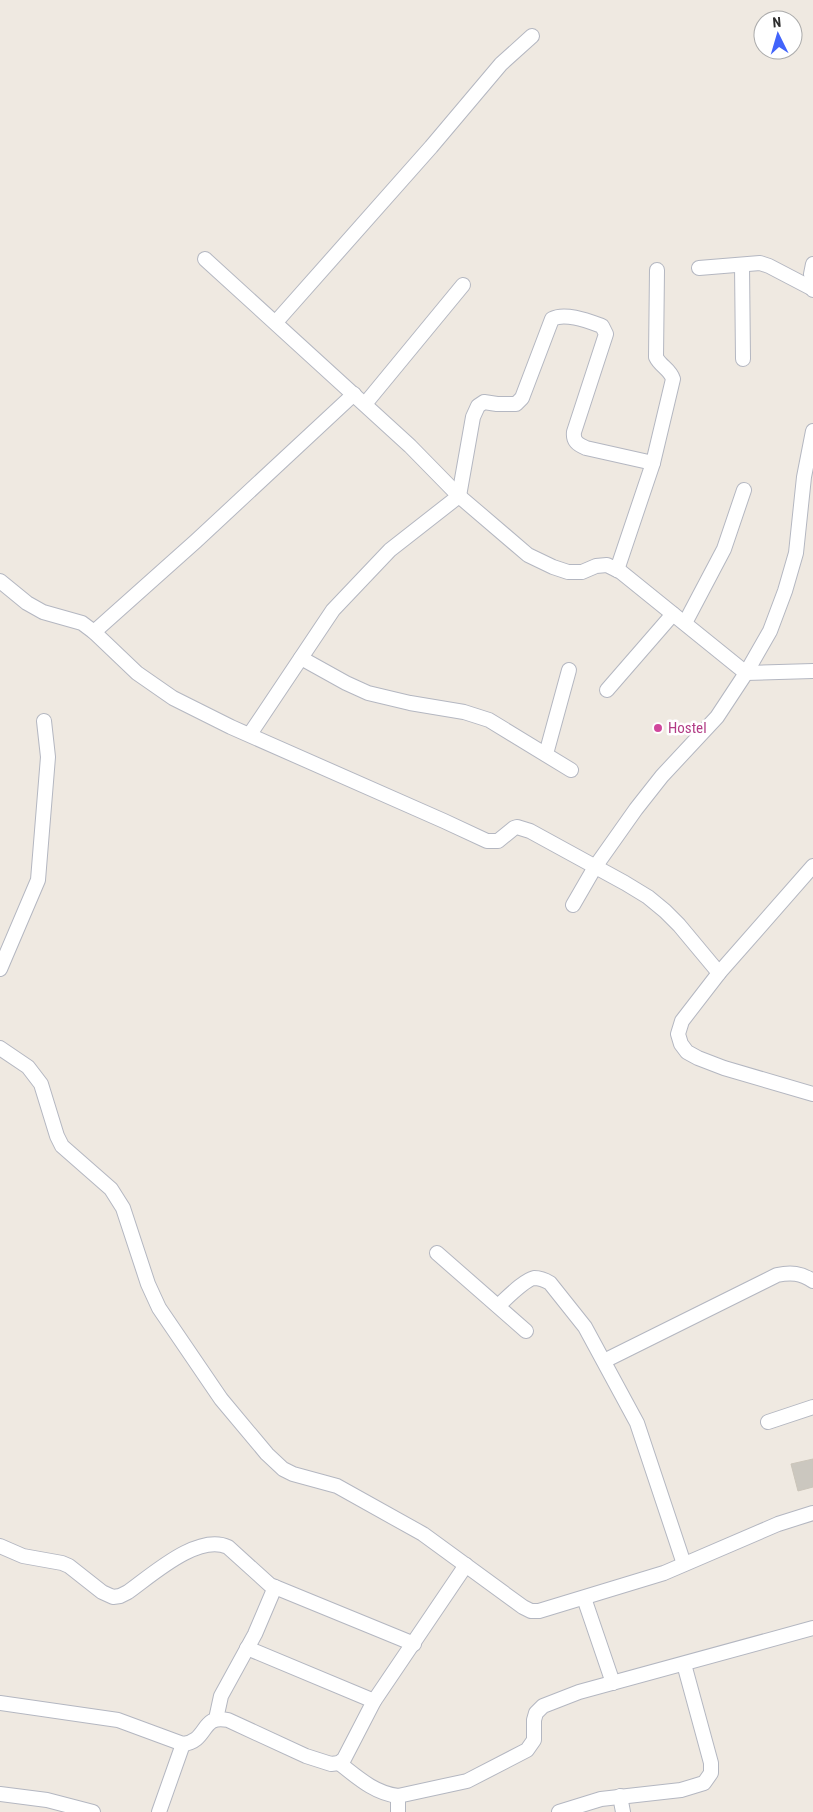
<svg xmlns="http://www.w3.org/2000/svg" width="813" height="1812" font-family="'Roboto Condensed',sans-serif">
<style>
.building{fill:#cbc7bf;stroke:#cbc5ba}
.lines{fill:none;stroke-linecap:round;stroke-linejoin:round}
.minor-casing{stroke:#b4b7c1;stroke-width:16}
.minor{stroke:#fff;stroke-width:14}
.hotel-dot{fill:#d1479c;stroke:#fff;stroke-width:2}
.labels{text-anchor:middle;dominant-baseline:central;stroke-width:5;stroke-linejoin:round;paint-order:stroke}
.hotel-label{font-size:15px;fill:#b23c85;stroke:#fff;text-anchor:start}
</style>
<rect width="100%" height="100%" fill="#efe9e1"/>
<polygon class="building" points="813,1459 813,1487 798,1491 791,1464"/>
<g class="lines">
<defs>
<g id="minor">
<polyline points="205,259 410,446 459,496 528,555 553,567 568,572 582,572 596,566 607,565 621,572 746,673 813,671"/>
<polyline points="813,264 811,274 813,290"/>
<polyline points="742,265 743,359"/>
<polyline points="699,268 760,263 769,266 813,289"/>
<polyline points="276,322 431,147 501,64 532,36"/>
<polyline points="365,404 463,285"/>
<path d="M617,570L653,463L673,379C670,369 660,366 656,357L657,270"/>
<polyline points="0,581 27,603 43,612 82,623 94,632 137,673 173,698 231,727 444,821 487,841 498,841 514,828 517,827 530,831 625,883 648,897 665,911 679,925 719,973"/>
<polyline points="685,623 724,549 744,490"/>
<polyline points="94,632 196,541 354,394"/>
<polyline points="301,658 346,683 368,693 410,703 464,712 489,720 571,770"/>
<polyline points="607,690 673,614"/>
<path d="M250,734L333,610L390,550L459,496L473,417L478,406L484,402L497,404H516L522,398L552,319C565,312 588,321 602,326L606,334L574,432C573,441 577,444 586,448L653,463"/>
<polyline points="546,754 569,670"/>
<polyline points="813,866 719,973 682,1021 678,1034 681,1044 687,1052 698,1058 724,1068 813,1094"/>
<polyline points="573,905 595,867 636,809 662,776 717,717 746,673 770,631 785,591 796,553 804,477 813,431"/>
<polyline points="0,969 38,880 48,757 44,721"/>
<polyline points="0,1048 28,1067 41,1084 57,1136 62,1146 111,1189 123,1208 148,1284 159,1308 221,1399 267,1454 283,1469 293,1474 337,1486 423,1534 523,1607 531,1611 539,1611 664,1573 778,1524 813,1513"/>
<polyline points="437,1253 526,1331"/>
<path d="M498,1306C506,1299 524,1280 534,1278C541,1278 545,1280 550,1283L585,1327L637,1423L684,1564"/>
<path d="M604,1361L777,1275C791,1272 801,1273 813,1281"/>
<polyline points="768,1422 813,1407"/>
<path d="M0,1546L23,1556L62,1563L69,1566L102,1592L113,1597L120,1596L128,1592C152,1575 198,1533 228,1547L270,1585L414,1644"/>
<polyline points="584,1598 613,1683"/>
<polyline points="247,1648 374,1701"/>
<path d="M0,1703L118,1720L183,1744C209,1741 200,1714 228,1720L306,1756L331,1764L339,1763L344,1759L374,1701L466,1565"/>
<polyline points="216,1719 221,1696 255,1634 275,1587"/>
<path d="M339,1763C357,1777 374,1793 398,1796L467,1781L527,1750L534,1740V1720L536,1713L543,1706L579,1692L813,1628"/>
<polyline points="0,1794 47,1800 93,1812"/>
<polyline points="398,1796 398,1812"/>
<polyline points="620,1796 623,1812"/>
<polyline points="159,1812 183,1744"/>
<polyline points="559,1812 601,1799 681,1790 704,1783 711,1773 711,1763 684,1664"/>
</g>
</defs>
<use href="#minor" class="minor-casing"/>
<use href="#minor" class="minor"/>
</g>
<circle class="hotel-dot" cx="658" cy="728" r="5"/>
<g class="labels">
<g class="hotel-label">
<text x="668" y="728">Hostel</text>
</g>
</g>
<g transform="translate(778 35) rotate(355)"><circle r="24" fill="#ffffff" stroke="#ababab"/>
<path d="M0-4L9 19L0 12L-9 19Z" fill="#4264fb"/>
<text y="-8" font-size="14" font-weight="bold" text-anchor="middle" fill="#2e2e2e">N</text>
</g>
</svg>
